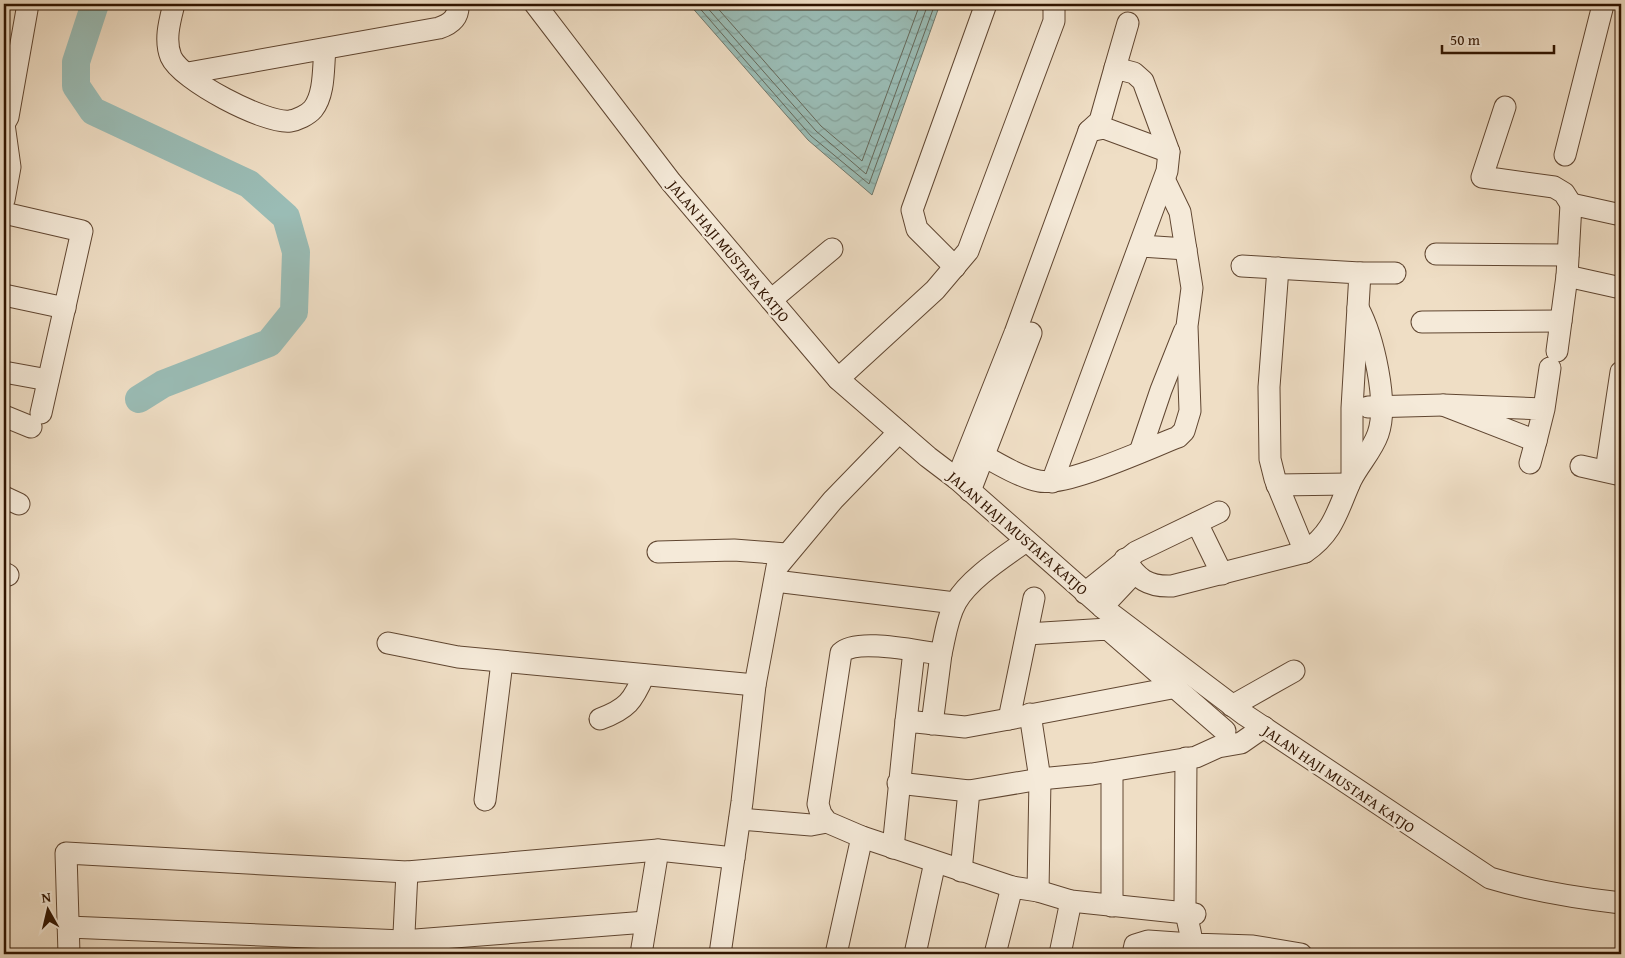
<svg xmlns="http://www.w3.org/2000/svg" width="1625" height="958" font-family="'Gentium Book Plus',serif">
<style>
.water{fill:url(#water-waves);stroke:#70796d}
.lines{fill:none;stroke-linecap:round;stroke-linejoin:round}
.shore{stroke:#65685a;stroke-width:1}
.river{stroke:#9abcb5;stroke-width:28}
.minor-casing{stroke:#604631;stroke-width:23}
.minor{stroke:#f5ead9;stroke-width:21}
.labels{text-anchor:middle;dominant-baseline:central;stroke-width:5;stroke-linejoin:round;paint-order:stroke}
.street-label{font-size:15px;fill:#301400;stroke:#f5ead9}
</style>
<defs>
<pattern id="water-waves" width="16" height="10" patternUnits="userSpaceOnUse" patternTransform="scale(1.25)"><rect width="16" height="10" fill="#9abcb5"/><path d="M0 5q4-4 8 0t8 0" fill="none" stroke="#85a19a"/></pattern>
</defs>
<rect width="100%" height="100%" fill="#efdec5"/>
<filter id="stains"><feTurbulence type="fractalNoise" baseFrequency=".004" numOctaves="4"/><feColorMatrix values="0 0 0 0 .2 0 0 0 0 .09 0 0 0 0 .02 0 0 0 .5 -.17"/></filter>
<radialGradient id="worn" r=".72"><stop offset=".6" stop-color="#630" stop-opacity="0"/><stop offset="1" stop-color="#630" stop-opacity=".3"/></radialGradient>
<polygon class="water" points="689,4 940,4 872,195 808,140"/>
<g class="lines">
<g class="shore">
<polyline points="696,4 811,136 869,184 935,4"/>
<polyline points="704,4 816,131 866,174 928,4"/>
<polyline points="714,4 821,126 862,161 920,4"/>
</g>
<polyline class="river" points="95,4 76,62 76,86 93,111 249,184 286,217 296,252 294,312 269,343 163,384 139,399"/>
<defs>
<g id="minor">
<path d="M174,4C170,20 164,40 171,57C181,80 265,124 290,121C297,120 308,115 313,109C325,94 323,67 325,49"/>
<path d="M535,4L671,182L838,379L928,457L957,479L1102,607L1245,715L1490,878C1533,891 1576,898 1621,903"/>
<polyline points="1115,68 1128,23"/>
<path d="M188,73L439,28C451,24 459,17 458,4"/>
<polyline points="1505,107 1482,177 1554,187 1564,193 1571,204"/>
<polyline points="4,124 8,117 28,4"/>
<polyline points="1089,131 1104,128 1169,152"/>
<polyline points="1565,155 1603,5"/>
<polyline points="4,200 10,167 4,124"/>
<polyline points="4,213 82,231 41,413"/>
<polyline points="1141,246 1186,249"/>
<polyline points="1436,254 1568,255"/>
<polyline points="1242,266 1360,273 1352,408 1352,477"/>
<polyline points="955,267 917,229 912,210 986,4"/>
<path d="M1278,268L1269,387L1270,459L1275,479L1305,552C1334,532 1337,511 1351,480C1359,464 1372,451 1378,434C1389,403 1373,336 1358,308"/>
<polyline points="1360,273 1395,273"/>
<polyline points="1567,276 1621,288"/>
<polyline points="4,295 65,308"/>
<polyline points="771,300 832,249"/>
<polyline points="1422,322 1561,321"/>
<polyline points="1557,351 1567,276 1571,204 1621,215"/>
<polyline points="4,372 48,380"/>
<polyline points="838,379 935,290 968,251 1054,21 1054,5 1052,4"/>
<polyline points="1368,407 1443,405"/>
<polyline points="1544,409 1443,405 1536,441 1544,409 1550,368"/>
<polyline points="4,416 31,427"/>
<path d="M970,448C990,459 1018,477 1039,481C1065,487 1149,448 1178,437L1184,431L1190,411L1187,326L1192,288L1180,212L1165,181"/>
<polyline points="1140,452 1161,390 1184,332"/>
<polyline points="1530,463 1536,441"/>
<polyline points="1581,466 1621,475"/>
<polyline points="1606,471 1621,372"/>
<polyline points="957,479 1015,333 1089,131 1100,121 1115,68 1134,73 1143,81 1169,152 1167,171 1052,482"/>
<polyline points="1277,485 1349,484"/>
<polyline points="970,491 1031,333"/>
<polyline points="4,497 19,504"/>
<polyline points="1197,523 1222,574"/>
<polyline points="658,552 734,550 786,554"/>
<path d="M1125,559C1137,579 1148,587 1172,586L1305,552"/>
<polyline points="4,573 8,575"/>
<polyline points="775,581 955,603"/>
<polyline points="1085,593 1136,552 1219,512"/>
<polyline points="1034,598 1009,719 1177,687"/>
<polyline points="1102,607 1134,573"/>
<polyline points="1027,634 1108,629 1225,731"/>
<polyline points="388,643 458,657 755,685"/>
<polyline points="1232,706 1294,671"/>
<polyline points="1030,714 1040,779 1038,891"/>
<path d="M600,719C627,709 633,701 644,675"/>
<polyline points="906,721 914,651"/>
<polyline points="932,724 941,654"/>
<path d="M1186,758L1185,904C1186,919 1191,930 1192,944L1253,946L1301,954"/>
<polyline points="1112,771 1112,906"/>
<polyline points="898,783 969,791"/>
<polyline points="485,800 502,662"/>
<polyline points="740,819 811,825 827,822"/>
<polyline points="893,848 906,721 965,727 1009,719"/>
<polyline points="961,871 969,791 1040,779 1092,774 1196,757 1218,747 1241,743 1264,727"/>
<path d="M1012,887L862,837L827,822L821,814L818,804L841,653C857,637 919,652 941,654C945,637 947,618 956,602C970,578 1004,557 1026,541"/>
<polyline points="68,927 403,941 646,922"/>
<polyline points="69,954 66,853 407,872 658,850 734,858"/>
<polyline points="403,954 407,872"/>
<polyline points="641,954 658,850"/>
<polyline points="720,954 742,802 755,685 777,567 833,500 899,432"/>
<polyline points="836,954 862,837"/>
<polyline points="915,954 935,862"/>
<polyline points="995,954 1012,887 1038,891 1071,901 1195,914"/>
<polyline points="1060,954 1071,901"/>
<polyline points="1133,954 1135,945 1148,941 1192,944"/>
</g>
</defs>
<use href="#minor" class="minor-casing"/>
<use href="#minor" class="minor"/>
</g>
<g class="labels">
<g class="street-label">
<text transform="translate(729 251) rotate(50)">JALAN HAJI MUSTAFA KATJO</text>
<text transform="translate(1018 533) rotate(41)">JALAN HAJI MUSTAFA KATJO</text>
<text transform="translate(1339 779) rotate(34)">JALAN HAJI MUSTAFA KATJO</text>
</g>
</g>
<rect width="1625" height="958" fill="none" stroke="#efdec5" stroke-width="20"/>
<rect x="5" y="5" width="1615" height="948" fill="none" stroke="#301400" stroke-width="2.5"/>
<rect x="10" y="10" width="1605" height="938" fill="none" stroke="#301400"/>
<g transform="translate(48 910) rotate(352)" stroke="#f5ead9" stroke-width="4" paint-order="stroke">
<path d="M0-4L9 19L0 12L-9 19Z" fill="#301400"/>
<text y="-8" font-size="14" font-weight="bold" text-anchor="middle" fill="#301400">N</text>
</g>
<path d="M1442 45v8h112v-8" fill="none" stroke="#301400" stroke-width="2.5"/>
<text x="1450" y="45" font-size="15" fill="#301400" stroke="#f5ead9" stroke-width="4" paint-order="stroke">50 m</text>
<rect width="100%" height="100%" filter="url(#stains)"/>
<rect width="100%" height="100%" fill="url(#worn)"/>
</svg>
